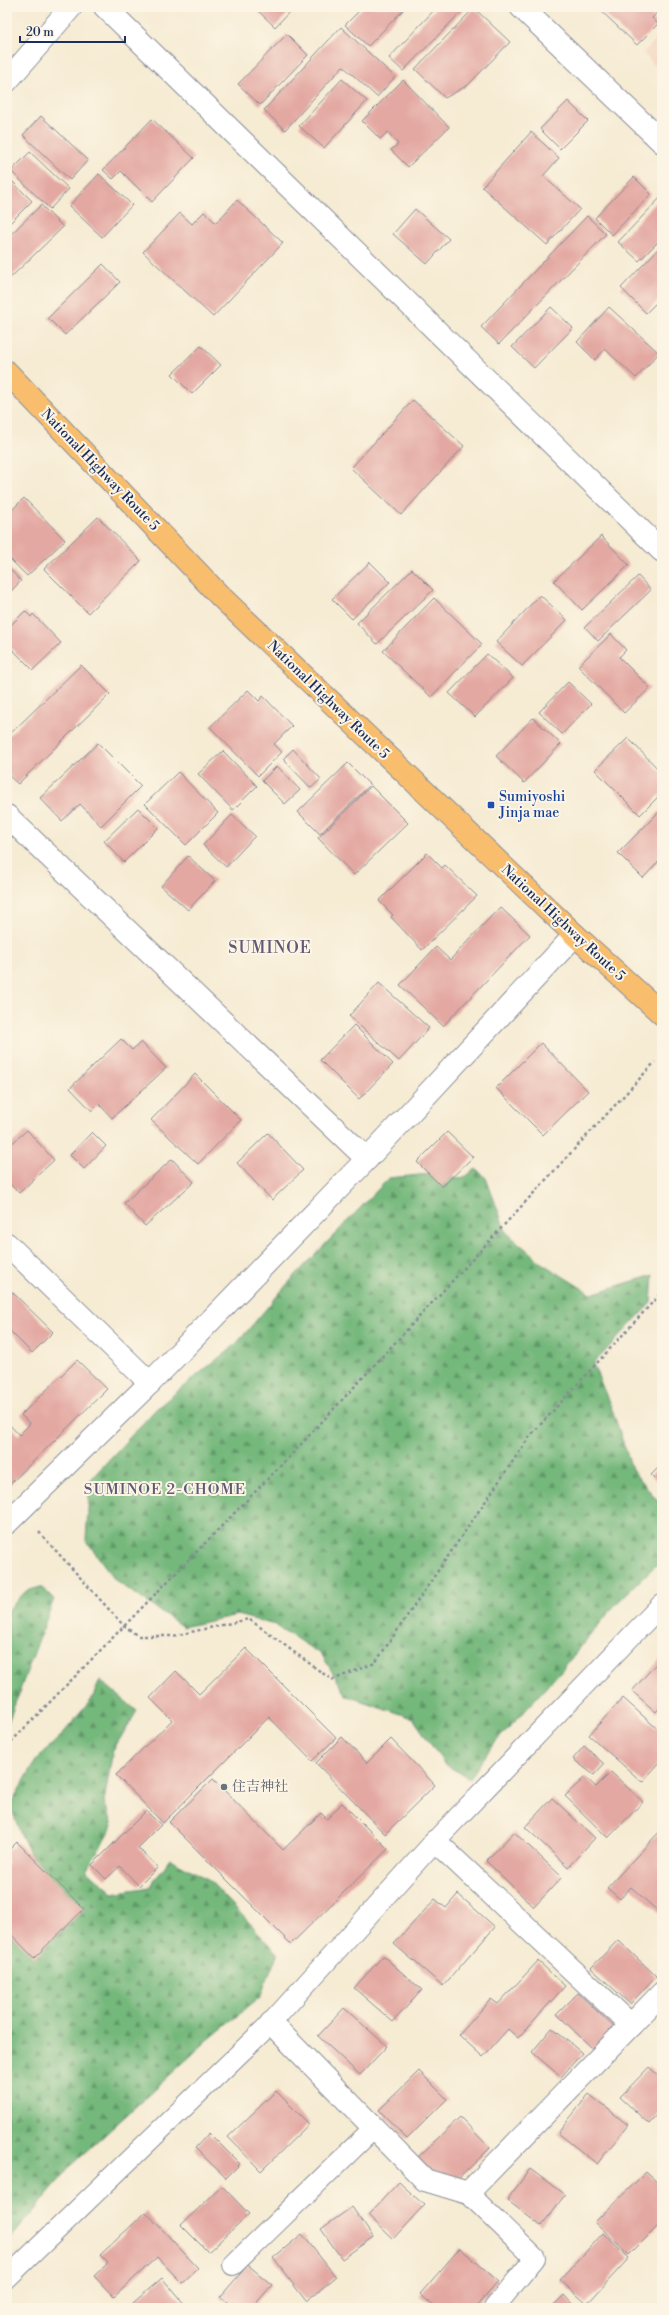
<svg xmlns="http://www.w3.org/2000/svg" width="669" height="2315" font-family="'Libre Bodoni','Noto Serif JP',serif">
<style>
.built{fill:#f2d4be}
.forest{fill:url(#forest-firs);stroke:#48746c}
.building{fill:#e3a8a2}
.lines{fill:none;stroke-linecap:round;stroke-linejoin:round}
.service-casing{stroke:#888d98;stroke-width:22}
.minor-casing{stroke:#888d98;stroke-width:24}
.trunk-casing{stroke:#888d98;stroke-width:24}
.path{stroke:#888d98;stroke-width:2.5;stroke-dasharray:3 3;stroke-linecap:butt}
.service{stroke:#fff;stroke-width:20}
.minor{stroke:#fff;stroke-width:22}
.trunk{stroke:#f9be6d;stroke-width:22}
.transit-dot{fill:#1a4fb4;stroke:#fcf5e5;stroke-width:1.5}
.worship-dot{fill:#6b7280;stroke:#fcf5e5;stroke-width:1.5}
.labels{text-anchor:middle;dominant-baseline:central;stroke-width:4;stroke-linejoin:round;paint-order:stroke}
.street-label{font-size:14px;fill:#1b2f5e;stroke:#fcf5e5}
.transit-label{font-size:14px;fill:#164399;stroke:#fcf5e5;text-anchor:start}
.worship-label{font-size:14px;fill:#5b616d;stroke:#fcf5e5;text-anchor:start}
.neighbourhood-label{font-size:15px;letter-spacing:1px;fill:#615976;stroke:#fcf5e5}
.quarter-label{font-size:16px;letter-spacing:1px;fill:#615976;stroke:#fcf5e5}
</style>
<defs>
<pattern id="forest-firs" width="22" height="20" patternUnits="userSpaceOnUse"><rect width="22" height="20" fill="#75b87b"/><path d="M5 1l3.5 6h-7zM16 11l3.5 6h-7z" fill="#5f9668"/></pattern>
</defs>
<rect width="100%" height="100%" fill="#fcf5e5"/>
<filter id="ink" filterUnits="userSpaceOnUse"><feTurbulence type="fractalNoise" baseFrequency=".025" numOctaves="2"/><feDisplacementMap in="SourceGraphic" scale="8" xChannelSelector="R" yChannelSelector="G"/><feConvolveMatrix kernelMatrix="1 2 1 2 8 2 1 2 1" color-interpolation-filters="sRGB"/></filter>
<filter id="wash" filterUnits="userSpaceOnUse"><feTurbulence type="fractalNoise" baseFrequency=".012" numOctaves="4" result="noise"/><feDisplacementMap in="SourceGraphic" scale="16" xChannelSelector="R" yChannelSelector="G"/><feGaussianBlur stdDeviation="0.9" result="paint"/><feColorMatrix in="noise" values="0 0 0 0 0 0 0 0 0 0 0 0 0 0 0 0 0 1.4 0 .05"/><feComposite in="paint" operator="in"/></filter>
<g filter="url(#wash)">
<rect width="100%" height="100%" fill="#f6ebd3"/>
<polygon class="built" points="662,34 662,73 643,53"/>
<g class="forest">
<polygon points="476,1169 486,1178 506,1232 543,1264 591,1294 653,1275 651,1303 593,1364 613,1412 632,1469 662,1506 662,1559 615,1605 560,1672 492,1746 470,1778 445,1765 413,1718 347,1696 322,1655 275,1625 237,1615 183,1627 115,1580 86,1540 90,1480 157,1408 237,1343 289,1282 389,1178 439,1173 462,1179"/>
<polygon points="41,1587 54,1599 7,1725 7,1611 26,1591"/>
<polygon points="100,1680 137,1711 113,1750 104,1802 113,1825 87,1870 113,1893 150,1887 170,1859 208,1879 278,1953 260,1997 208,2040 71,2166 7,2242 7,1933 18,1940 39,1870 21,1835 10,1805 37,1759 61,1736 92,1699"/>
</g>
<g id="blocks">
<g class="building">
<polygon points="254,7 294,7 275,27"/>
<polygon points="363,7 406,7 368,46 345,25"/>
<polygon points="437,7 466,7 403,71 389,58"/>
<polygon points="597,7 662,7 652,18 658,24 637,45"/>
<polygon points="474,8 510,42 468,85 445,98 415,69"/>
<polygon points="341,27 395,77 377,97 343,66 285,130 264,110"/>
<polygon points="287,34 308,55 260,105 238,84"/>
<polygon points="342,79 367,101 324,148 299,126"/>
<polygon points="403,80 449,127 408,167 391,150 398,144 388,132 380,139 362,121"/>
<polygon points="568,101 588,121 560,149 540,129"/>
<polygon points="41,116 88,160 70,180 23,135"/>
<polygon points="152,119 194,158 152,202 121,171 113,179 103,170"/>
<polygon points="531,132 559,158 543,176 580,209 547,245 482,187"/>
<polygon points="30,152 69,189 50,209 11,171"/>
<polygon points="99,174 132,205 102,237 69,206"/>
<polygon points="7,176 32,201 7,226"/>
<polygon points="634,177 651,194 612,235 595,218"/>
<polygon points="662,196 662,238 639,261 618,242"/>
<polygon points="237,200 283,243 213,317 143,252 180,213 192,224 204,212 216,223"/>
<polygon points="41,205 63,227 7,281 7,238"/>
<polygon points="415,209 449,239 427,264 393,234"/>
<polygon points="587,216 606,234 499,344 481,327"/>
<polygon points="662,245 662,297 646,313 621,288"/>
<polygon points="103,264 120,282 65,335 48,318"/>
<polygon points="551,307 573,328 534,368 512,347"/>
<polygon points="609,307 659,353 636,378 605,349 595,360 577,342"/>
<polygon points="201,346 221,365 192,394 172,374"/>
<polygon points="413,400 464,446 401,515 351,468"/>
<polygon points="24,498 65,540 27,576 7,556 7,515"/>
<polygon points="98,517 141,561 88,613 44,569"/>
<polygon points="601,536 629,565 582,610 554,581"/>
<polygon points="370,562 390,582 352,619 332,599"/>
<polygon points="7,566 21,581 7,595"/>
<polygon points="412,569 433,590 377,644 357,623"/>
<polygon points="638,576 651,590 598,641 585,627"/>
<polygon points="540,595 567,620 522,666 496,642"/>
<polygon points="434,598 482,644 431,697 383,651"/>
<polygon points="25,611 31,617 33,614 61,643 33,670 7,644 7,629"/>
<polygon points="611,634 626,650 619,657 650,688 624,713 578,666"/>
<polygon points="487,654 513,678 475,717 449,693"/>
<polygon points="81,665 110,694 18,784 7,774 7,737"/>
<polygon points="568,682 591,704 562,734 539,712"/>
<polygon points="248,690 259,701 263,696 292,726 274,744 282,752 258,776 210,727"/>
<polygon points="533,718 561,744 524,783 496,756"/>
<polygon points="628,738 662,773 662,793 640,815 595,770"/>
<polygon points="98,743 141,786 101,826 80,804 62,821 40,798"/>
<polygon points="293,749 321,779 311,788 283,759"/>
<polygon points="223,751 257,786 233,810 198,774"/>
<polygon points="348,763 370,785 320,834 298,812"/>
<polygon points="277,766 300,790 285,804 262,781"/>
<polygon points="178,772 218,813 186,845 145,804"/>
<polygon points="371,786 408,823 354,875 318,838"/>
<polygon points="138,808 158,828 124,862 104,841"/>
<polygon points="662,809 662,858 643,878 618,853"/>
<polygon points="232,815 255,836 226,867 203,845"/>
<polygon points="427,853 442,868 445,865 477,896 422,950 391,917 393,915 379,901"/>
<polygon points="188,856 215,881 188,910 161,886"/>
<polygon points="500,907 530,935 443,1026 400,985 436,947 450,960"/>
<polygon points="379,983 429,1028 399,1061 349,1016"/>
<polygon points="354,1025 393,1064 359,1099 320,1060"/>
<polygon points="121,1039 132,1050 141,1042 166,1068 112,1118 99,1104 92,1111 70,1088"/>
<polygon points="541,1043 588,1091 543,1135 496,1088"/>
<polygon points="195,1074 241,1120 198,1164 151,1120"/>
<polygon points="27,1130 54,1160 19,1193 7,1181 7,1148"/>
<polygon points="92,1132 106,1146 84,1169 70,1155"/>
<polygon points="447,1132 473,1157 442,1187 417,1162"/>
<polygon points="268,1133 303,1170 272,1200 237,1163"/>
<polygon points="172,1159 194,1182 145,1226 124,1203"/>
<polygon points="7,1287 53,1332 32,1353 7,1328"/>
<polygon points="77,1360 107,1389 7,1487 7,1422 19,1435 30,1424 21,1415"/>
<polygon points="662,1464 662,1486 651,1475"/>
<polygon points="246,1648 336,1738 312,1761 269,1717 163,1823 116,1775 172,1720 150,1698 176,1671 199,1694"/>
<polygon points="662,1657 662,1705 656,1712 632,1691"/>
<polygon points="623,1698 662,1733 662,1760 642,1782 589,1735"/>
<polygon points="342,1737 367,1763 391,1739 435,1785 385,1834 316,1763"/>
<polygon points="584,1746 604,1764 594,1775 573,1759"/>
<polygon points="611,1772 643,1802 608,1838 565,1796 585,1777 596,1787"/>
<polygon points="213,1779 283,1850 321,1813 327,1819 342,1803 388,1849 291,1944 169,1822"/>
<polygon points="552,1798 595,1838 568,1867 525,1827"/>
<polygon points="146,1811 161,1825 138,1848 158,1867 139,1886 120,1866 106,1879 92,1865"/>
<polygon points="662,1829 662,1915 631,1887 620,1899 607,1888"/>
<polygon points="514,1832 562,1877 534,1907 486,1861"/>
<polygon points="17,1842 84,1909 34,1958 7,1930 7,1852"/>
<polygon points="458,1894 495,1927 443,1986 394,1944 435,1899 446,1908"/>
<polygon points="618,1940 656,1976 630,2004 591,1968"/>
<polygon points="383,1956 422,1990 393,2022 354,1988"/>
<polygon points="538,1961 565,1986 518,2038 508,2029 483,2057 459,2035 491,1999 498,2004"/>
<polygon points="578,1993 616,2029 595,2051 557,2014"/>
<polygon points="344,2008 387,2046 360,2075 318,2036"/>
<polygon points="552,2028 582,2053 561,2077 532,2052"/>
<polygon points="649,2067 662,2079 662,2110 649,2124 620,2097"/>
<polygon points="419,2071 447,2099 407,2139 379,2110"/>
<polygon points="276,2091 309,2124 261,2171 228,2137"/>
<polygon points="589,2094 628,2125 597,2164 558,2133"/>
<polygon points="460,2117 490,2148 445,2192 414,2161"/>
<polygon points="209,2133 240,2164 226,2178 195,2148"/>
<polygon points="530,2169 565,2195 541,2226 507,2200"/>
<polygon points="646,2172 662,2187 662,2222 629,2255 595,2222"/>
<polygon points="399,2182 424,2205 393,2239 368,2215"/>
<polygon points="222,2186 249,2214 208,2252 181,2225"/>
<polygon points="352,2207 373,2237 342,2259 321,2229"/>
<polygon points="146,2212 198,2268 182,2283 157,2257 114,2297 94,2276 108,2263 100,2255"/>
<polygon points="603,2233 629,2258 587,2304 560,2280"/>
<polygon points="302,2234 336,2277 306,2301 273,2258"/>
<polygon points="460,2248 498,2281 475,2308 436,2308 420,2294"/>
<polygon points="248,2265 272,2285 252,2308 233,2308 220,2297"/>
<polygon points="162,2278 186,2306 185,2308 127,2308"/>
<polygon points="564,2295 576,2308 551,2308"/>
</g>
</g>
</g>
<g filter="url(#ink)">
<use href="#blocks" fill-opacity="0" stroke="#888d98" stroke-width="1"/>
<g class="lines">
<defs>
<g id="service">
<polyline points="468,2193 535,2258 494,2308"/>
<polyline points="233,2265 374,2128"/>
<polyline points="7,2278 271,2023 435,1841 662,1604"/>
</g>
<g id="minor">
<polyline points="105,7 662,551"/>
<polyline points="521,7 662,142"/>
<polyline points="7,81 71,7"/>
<polyline points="7,816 367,1159"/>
<polyline points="7,1244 150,1383"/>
<polyline points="7,1523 150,1383 367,1159 575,935"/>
<polyline points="435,1841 631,2025"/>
<polyline points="271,2023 425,2180 468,2193 662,1993"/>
</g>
<polyline id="trunk" points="7,372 220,596 575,935 662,1014"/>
</defs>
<use href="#service" class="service-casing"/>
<use href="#minor" class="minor-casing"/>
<use href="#trunk" class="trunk-casing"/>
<g class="path">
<polyline points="39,1532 124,1626 138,1636 173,1636 249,1619 332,1680 375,1663 530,1436 662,1292"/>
<polyline points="7,1746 292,1454 655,1062"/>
</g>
<use href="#service" class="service"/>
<use href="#minor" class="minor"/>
<use href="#trunk" class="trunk"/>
</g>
</g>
<rect class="transit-dot" x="487" y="801" width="8" height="8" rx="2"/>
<circle class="worship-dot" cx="224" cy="1787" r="4"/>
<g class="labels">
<g class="street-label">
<text transform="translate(100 470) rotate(46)">National Highway Route 5</text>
<text transform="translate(328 700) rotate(44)">National Highway Route 5</text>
<text transform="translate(563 923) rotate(43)">National Highway Route 5</text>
</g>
<g class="transit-label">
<text x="499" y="797">Sumiyoshi<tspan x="499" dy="16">Jinja mae</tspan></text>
</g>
<g class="worship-label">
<text x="232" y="1787">住吉神社</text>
</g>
<g class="neighbourhood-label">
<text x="165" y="1489">SUMINOE 2-CHOME</text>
</g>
<g class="quarter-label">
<text x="270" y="948">SUMINOE</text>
</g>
</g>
<rect width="669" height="2315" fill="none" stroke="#fcf5e5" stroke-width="24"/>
<path d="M20 36v6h105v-6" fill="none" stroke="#1b2f5e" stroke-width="2"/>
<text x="26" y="36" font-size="12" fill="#1b2f5e" stroke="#fcf5e5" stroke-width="3" paint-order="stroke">20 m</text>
</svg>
